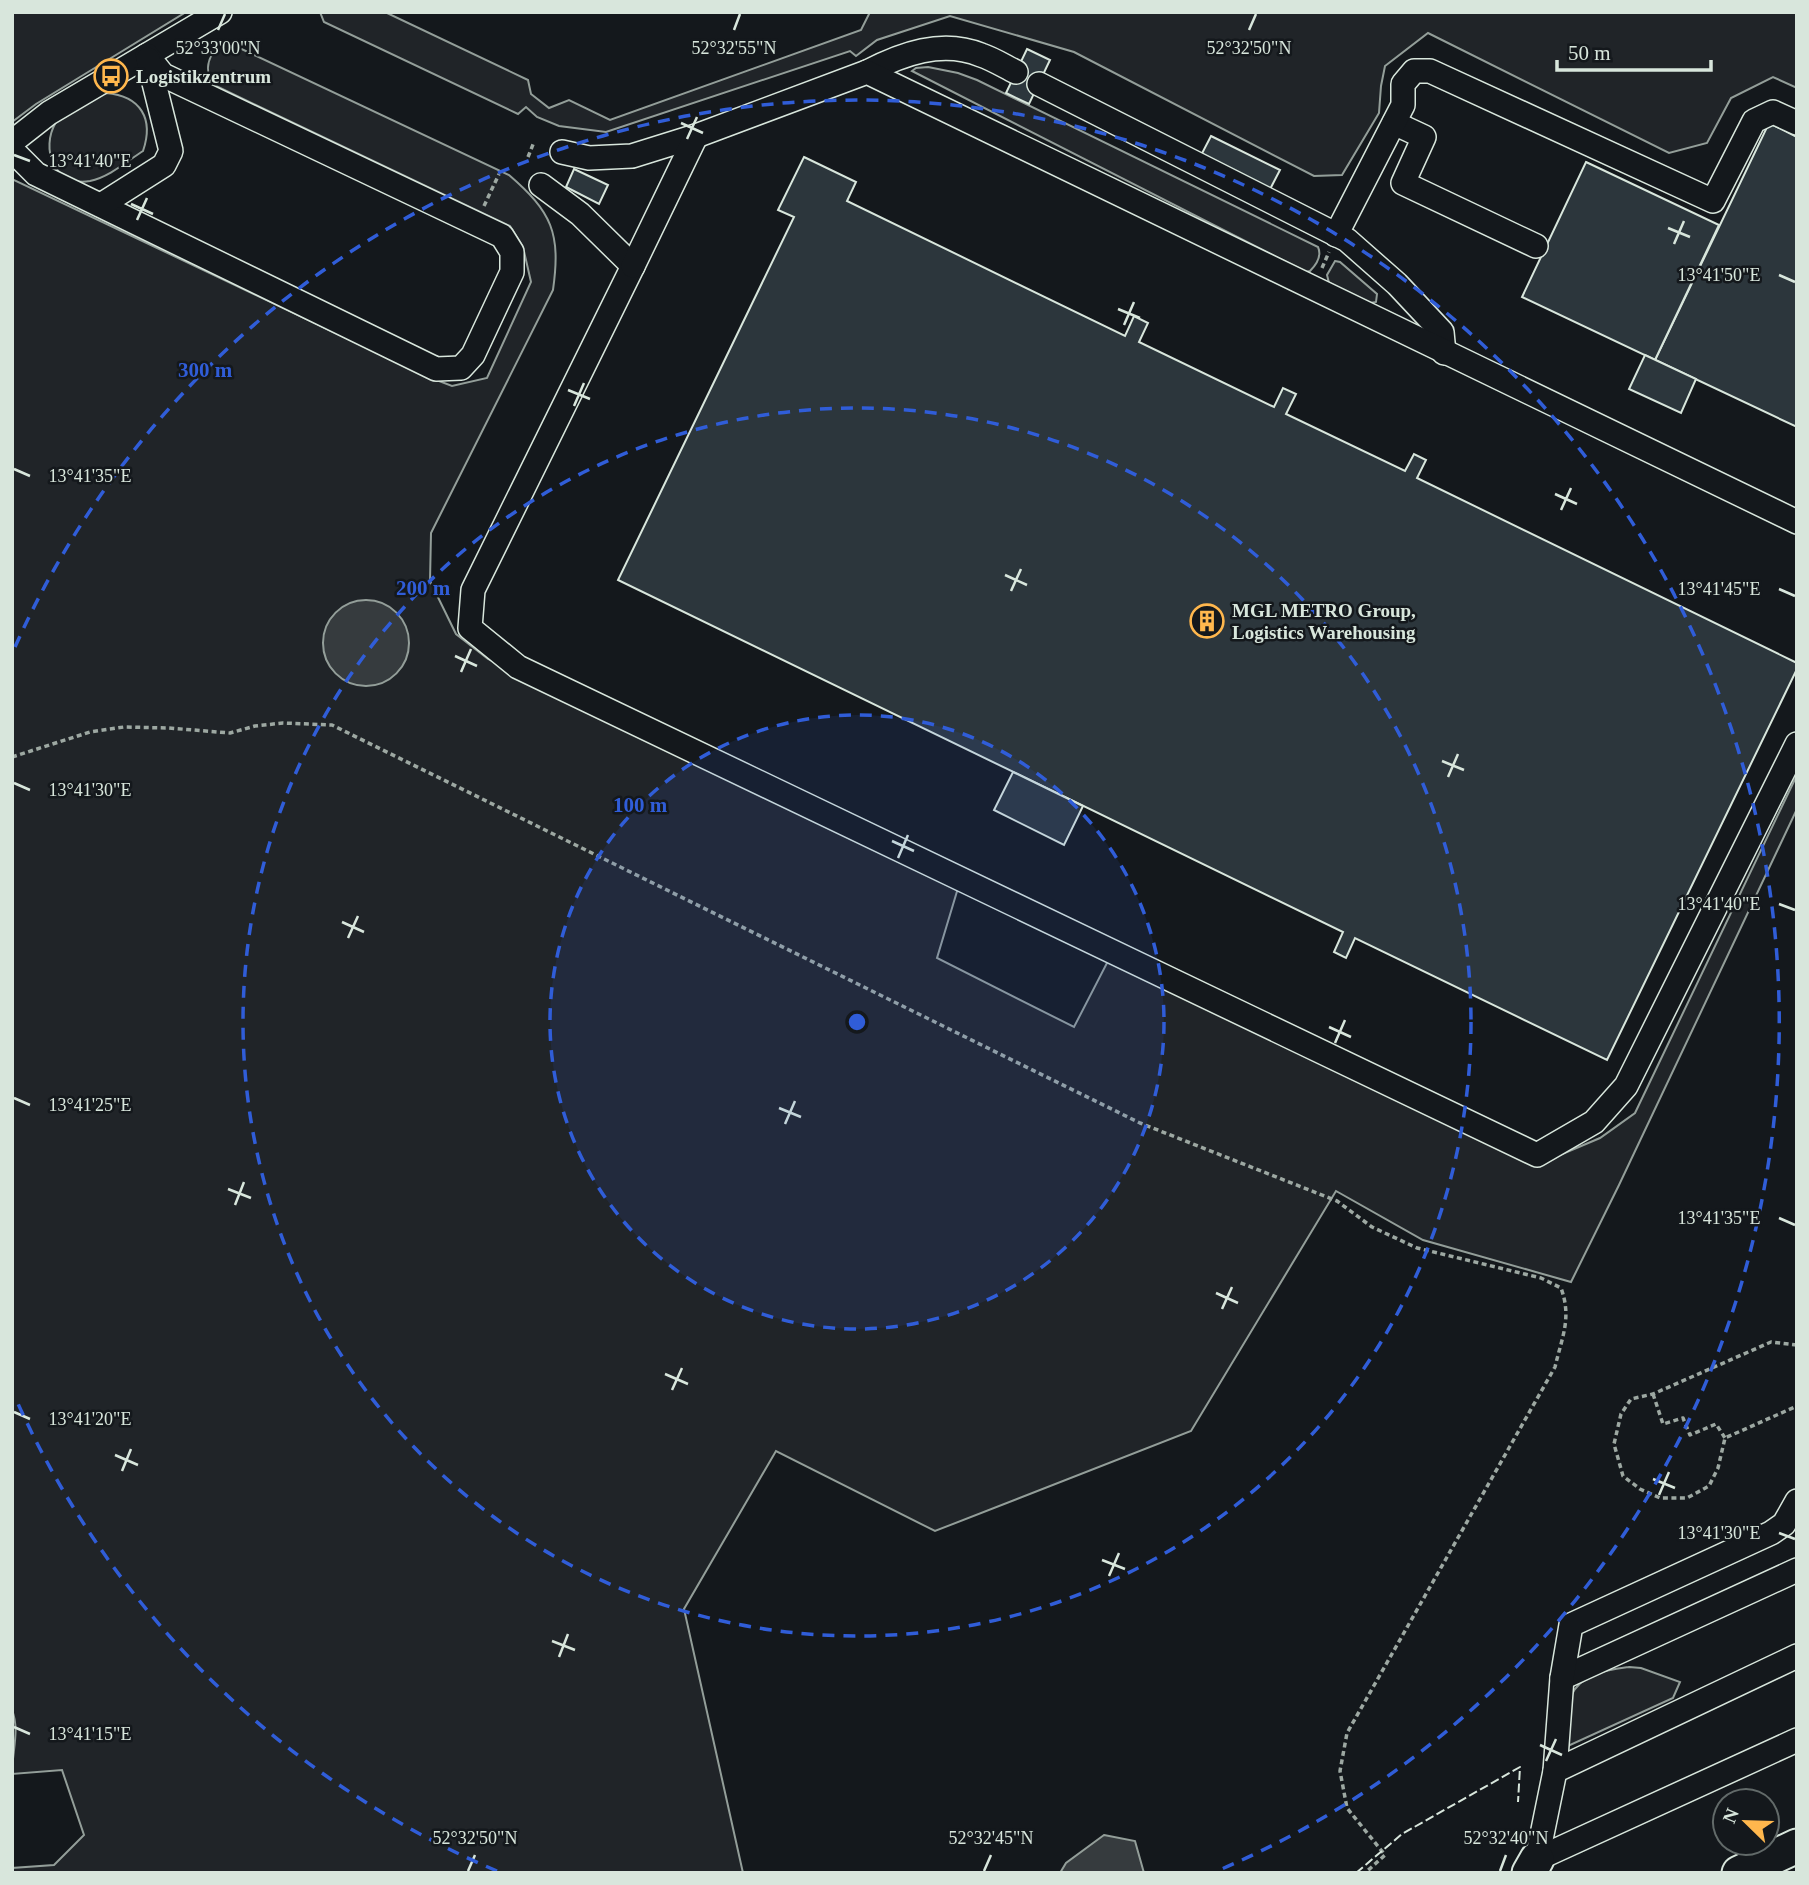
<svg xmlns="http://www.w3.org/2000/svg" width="1809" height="1885" font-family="Georgia,serif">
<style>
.green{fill:#202428;stroke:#939e99;stroke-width:2}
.water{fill:#363b3e;stroke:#939e99;stroke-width:2}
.building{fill:#2c363c;stroke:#d8e6dc;stroke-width:2}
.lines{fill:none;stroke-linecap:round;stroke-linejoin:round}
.minor-casing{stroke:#d8e6dc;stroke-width:26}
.highway-casing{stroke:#d8e6dc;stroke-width:37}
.path{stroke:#9da8a2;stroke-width:3.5;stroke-dasharray:5 3.5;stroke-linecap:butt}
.minor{stroke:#14181c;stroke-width:23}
.highway{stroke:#14181c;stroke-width:33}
.fence{stroke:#d8e6dc;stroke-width:2;stroke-dasharray:9 3.5;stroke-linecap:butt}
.ticks{fill:none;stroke:#d8e6dc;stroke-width:2.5}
.ring{fill:none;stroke:#305dd8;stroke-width:3.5;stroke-dasharray:12 9}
.labels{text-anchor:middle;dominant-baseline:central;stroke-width:5;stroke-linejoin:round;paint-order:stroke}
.poi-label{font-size:19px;font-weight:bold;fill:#d8e6dc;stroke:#14181c;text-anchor:start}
.ticks-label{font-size:18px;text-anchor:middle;fill:#d8e6dc;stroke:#14181c;stroke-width:5;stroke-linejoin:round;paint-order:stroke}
.centre{fill:#305dd8;stroke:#14181c;stroke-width:3.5}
.ring-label{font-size:21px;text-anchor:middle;font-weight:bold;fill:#305dd8;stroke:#14181c;stroke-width:5;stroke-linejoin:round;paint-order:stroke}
</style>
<rect width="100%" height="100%" fill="#14181c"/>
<g class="green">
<polygon points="12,12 186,12 36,104 12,122"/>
<polygon points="320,12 385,12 528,80 531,94 549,108 569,100 610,120 861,30 870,12 1797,12 1797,88 1773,77 1731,98 1707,143 1669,153 1428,33 1385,66 1381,86 1379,113 1342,175 1314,176 1074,52 950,16 877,40 856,56 850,51 606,132 559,126 537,117 526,107 518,114 324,22"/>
<path d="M231,44L509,175C552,212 561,233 553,290L431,533L430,581L456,634L488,659L958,888L937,958L1074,1027L1109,959L1539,1164L1600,1138L1635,1113L1797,775V809L1619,1185L1571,1282L1423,1240L1336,1191L1191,1431L935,1531L776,1451L684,1609L743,1873H12V1868L54,1865L84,1835L62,1770L12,1774C12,1752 20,1730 12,1710V179L426,376L452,386L487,378L531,282L523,247L510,226L214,85C204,71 207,57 220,45Z"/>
<path d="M928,67L958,73L977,80L1318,247C1322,256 1317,264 1310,271L1306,272L912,71L916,68Z"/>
<path d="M106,93C141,96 154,119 143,151C126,162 109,177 90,181C54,187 40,149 56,122L96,96Z"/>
<polygon points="1335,261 1340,262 1377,294 1376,302 1370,303 1329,283 1327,275"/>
<path d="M1629,1667L1641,1668L1680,1682L1673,1698L1568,1746C1568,1733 1566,1706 1571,1696C1581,1673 1608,1670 1629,1667Z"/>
</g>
<g class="water">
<circle cx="366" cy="643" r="43"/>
<polygon points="1104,1835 1135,1841 1144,1873 1060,1873 1066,1863"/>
</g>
<g class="building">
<polygon points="1027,49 1050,60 1029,104 1006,93"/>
<polygon points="1769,123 1797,137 1797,427 1655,360"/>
<polygon points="1211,136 1280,170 1267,195 1198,161"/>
<polygon points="804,157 856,182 847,201 1125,336 1134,316 1148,323 1139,342 1274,407 1283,388 1296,394 1286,414 1405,471 1414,454 1426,460 1417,478 1797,663 1797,669 1607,1060 1355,938 1346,958 1334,952 1343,932 618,580 794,217 778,210"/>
<polygon points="1586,162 1719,225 1655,360 1522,297"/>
<polygon points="574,169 608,185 599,204 566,187"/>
<polygon points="1645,355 1696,379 1681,413 1629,389"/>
<polygon points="1013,772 1083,806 1064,845 994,810"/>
</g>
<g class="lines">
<defs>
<g id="minor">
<path d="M867,72C902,54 942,39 981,55C993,59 1004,66 1016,72"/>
<polyline points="1039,84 1347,240 1397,284 1442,332 1444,353"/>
<polyline points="1394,123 1424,137 1403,183 1536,246"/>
<polyline points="12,142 49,113 220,12"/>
<polyline points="12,150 36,174 436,369 461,368 473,355 512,272 512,252 502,236 163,75 147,55"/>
<polyline points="562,152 589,158 632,156 696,136 867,72 1797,522"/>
<polyline points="541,185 580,214 633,266 473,590 470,628 518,667 1537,1155 1594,1122 1626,1086 1797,744"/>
<polyline points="101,205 164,165 171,151 148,59"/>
<polyline points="1336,235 1403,105 1403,84 1414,71 1430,71 1713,201 1754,121 1773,112 1797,123"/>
<polyline points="633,266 696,136"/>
<polyline points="1562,1678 1797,1570"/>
<polyline points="1555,1771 1562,1678 1571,1625 1771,1533 1784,1524 1797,1501"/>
<polyline points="1537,1859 1555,1771 1797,1656"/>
<polyline points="1537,1859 1797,1740"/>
</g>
<g id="highway">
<polyline points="1529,1873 1537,1859"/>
<polyline points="1739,1873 1797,1846"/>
</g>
</defs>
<use href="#minor" class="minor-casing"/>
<use href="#highway" class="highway-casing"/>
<g class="path">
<polyline points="528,157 534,142"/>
<polyline points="484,206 499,174"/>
<polyline points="1322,268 1329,252"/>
<path d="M12,757L90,732L124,727L169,728L230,733L255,726L283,723L332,725L1140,1123L1337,1201L1372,1227L1417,1248L1541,1278L1561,1288C1572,1318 1562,1337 1555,1367L1347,1733L1340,1771L1347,1808L1385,1855L1365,1873"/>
<polyline points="1797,1345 1771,1342 1653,1394 1631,1399 1621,1414 1614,1444 1623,1476 1640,1489 1660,1498 1687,1498 1709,1486 1718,1468 1725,1438 1797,1406"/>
<polyline points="1653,1394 1663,1424 1683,1418 1690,1435 1716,1424 1725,1438"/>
</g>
<use href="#minor" class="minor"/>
<use href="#highway" class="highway"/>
<polyline class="fence" points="1356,1873 1402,1834 1520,1767 1518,1802"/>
</g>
<path class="ticks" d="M218,30L225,14M734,30L740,14M1249,30L1256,14M681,123L703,133M687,139L697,117M14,155L30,161M131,204L153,214M137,220L147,198M1668,228L1690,237M1674,244L1684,221M1779,275L1795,282M1118,309L1140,318M1124,325L1134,302M568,390L590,399M574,406L584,383M14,469L30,476M1555,494L1577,504M1561,510L1571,488M1005,575L1027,585M1779,589L1795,596M1011,591L1021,569M455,656L477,666M461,672L471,649M1442,761L1464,770M1448,777L1458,754M14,783L30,790M892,841L914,851M898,858L908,835M1779,904L1795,910M342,922L364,932M348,938L358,916M1329,1027L1351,1037M1335,1043L1345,1020M14,1098L30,1105M779,1108L801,1117M785,1124L795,1101M228,1189L251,1198M235,1205L244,1182M1779,1218L1795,1225M1216,1293L1238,1303M1222,1309L1232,1287M665,1374L688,1384M672,1390L682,1368M14,1412L30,1419M115,1455L138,1465M122,1471L131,1449M1653,1479L1675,1488M1659,1495L1669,1472M1779,1533L1795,1539M1102,1560L1125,1569M1109,1576L1119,1553M552,1641L575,1650M559,1657L568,1634M14,1727L30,1734M1540,1745L1562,1755M1546,1761L1556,1739M468,1871L475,1855M984,1871L991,1855M1500,1871L1506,1855"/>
<circle cx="857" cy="1022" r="307" fill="#305dd8" fill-opacity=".12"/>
<g class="ring">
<circle cx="857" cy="1022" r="307"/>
<circle cx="857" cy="1022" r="614"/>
<path d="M497 1871A922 922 0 0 1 15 1397M15 647A922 922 0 1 1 1217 1871"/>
</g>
<defs>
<symbol id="bus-ring" viewBox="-11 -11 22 22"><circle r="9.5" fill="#14181c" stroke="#ffb74d" stroke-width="1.5"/><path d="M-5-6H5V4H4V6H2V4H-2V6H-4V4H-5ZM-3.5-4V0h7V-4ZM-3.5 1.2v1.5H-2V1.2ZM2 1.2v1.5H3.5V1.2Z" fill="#ffb74d"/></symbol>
<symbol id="building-ring" viewBox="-11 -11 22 22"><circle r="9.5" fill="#14181c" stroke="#ffb74d" stroke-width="1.5"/><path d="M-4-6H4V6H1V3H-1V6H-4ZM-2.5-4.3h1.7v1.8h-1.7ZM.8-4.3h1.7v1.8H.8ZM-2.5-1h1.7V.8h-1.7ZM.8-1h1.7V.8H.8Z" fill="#ffb74d"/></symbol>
</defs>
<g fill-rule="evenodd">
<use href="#bus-ring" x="92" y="57" width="38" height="38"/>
<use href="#building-ring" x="1188" y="602" width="38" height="38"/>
</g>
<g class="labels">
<g class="poi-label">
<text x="136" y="76">Logistikzentrum</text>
<text x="1232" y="610">MGL METRO Group,<tspan x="1232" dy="22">Logistics Warehousing</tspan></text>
</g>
</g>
<g class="ticks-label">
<text x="218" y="54">52°33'00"N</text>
<text x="734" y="54">52°32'55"N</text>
<text x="1249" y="54">52°32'50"N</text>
<text x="90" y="167">13°41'40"E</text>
<text x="1719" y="281">13°41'50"E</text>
<text x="90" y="482">13°41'35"E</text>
<text x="1719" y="595">13°41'45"E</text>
<text x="90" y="796">13°41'30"E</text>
<text x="1719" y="910">13°41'40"E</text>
<text x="90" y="1111">13°41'25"E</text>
<text x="1719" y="1224">13°41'35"E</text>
<text x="90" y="1425">13°41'20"E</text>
<text x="1719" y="1539">13°41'30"E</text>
<text x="90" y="1740">13°41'15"E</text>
<text x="475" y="1844">52°32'50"N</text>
<text x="991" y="1844">52°32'45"N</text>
<text x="1506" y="1844">52°32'40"N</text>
</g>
<circle cx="857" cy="1022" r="10" class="centre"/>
<g class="ring-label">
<text x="205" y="377">300 m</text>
<text x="423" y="595">200 m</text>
<text x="640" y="812">100 m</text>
</g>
<rect width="1809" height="1885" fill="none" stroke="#d8e6dc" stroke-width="28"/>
<g transform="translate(1746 1822) rotate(293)"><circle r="33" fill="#14181c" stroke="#626a69" stroke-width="2"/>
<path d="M0-5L12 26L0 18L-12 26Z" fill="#ffb74d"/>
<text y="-10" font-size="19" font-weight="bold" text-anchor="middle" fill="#d8e6dc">N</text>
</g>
<path d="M1557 60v10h154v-10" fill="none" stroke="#d8e6dc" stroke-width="3.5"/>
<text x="1568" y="60" font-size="21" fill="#d8e6dc" stroke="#14181c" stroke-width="5" paint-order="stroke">50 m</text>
</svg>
